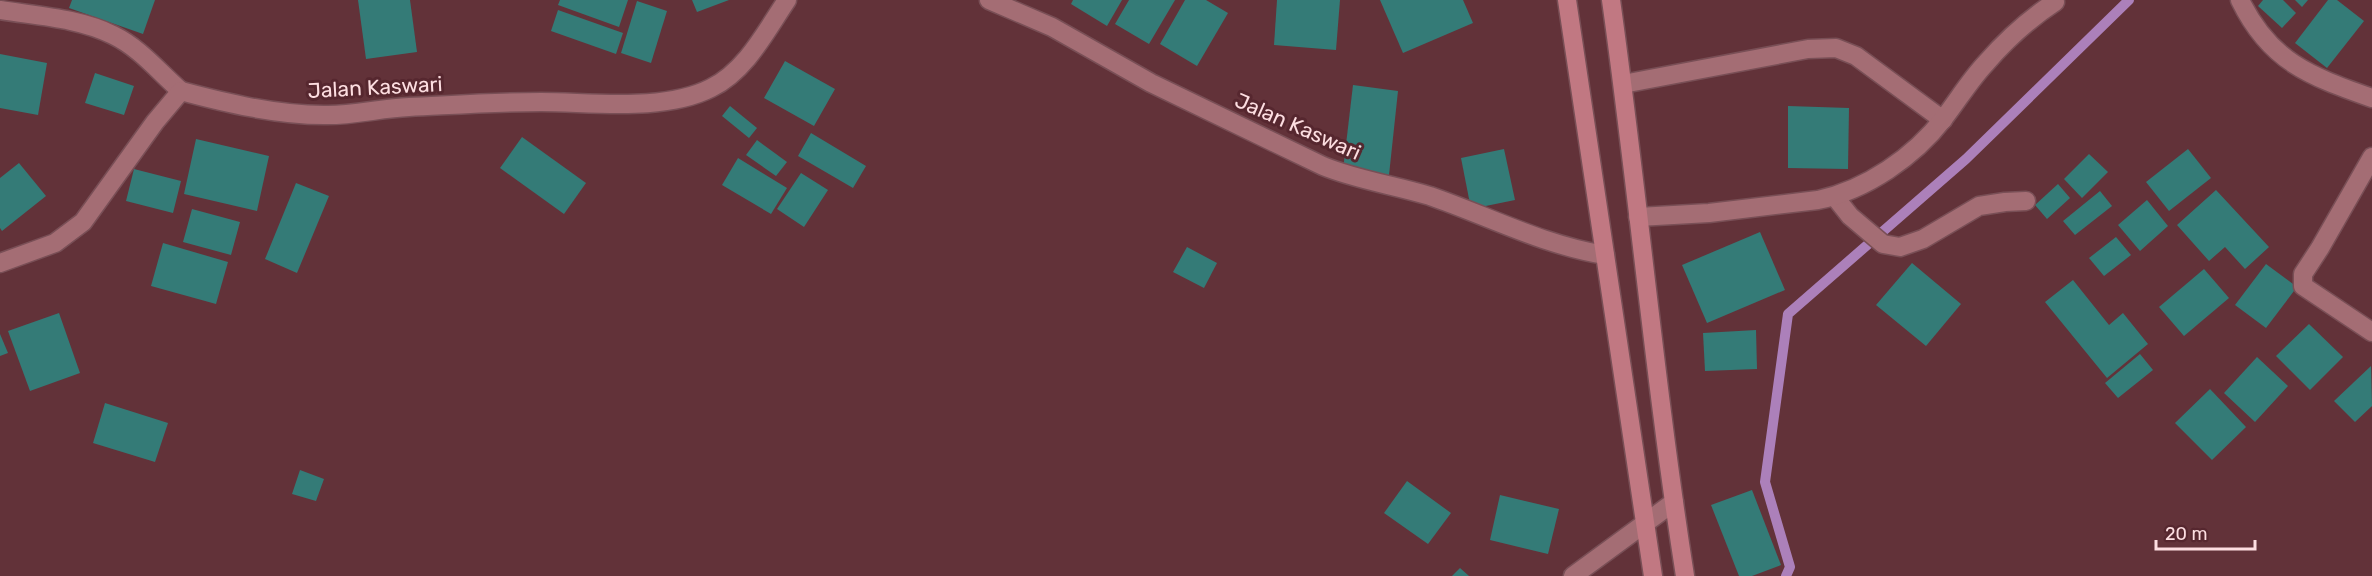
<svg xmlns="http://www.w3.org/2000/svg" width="2372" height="576" font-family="Rubik,sans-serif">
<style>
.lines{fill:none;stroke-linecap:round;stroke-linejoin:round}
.stream{stroke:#ac80ba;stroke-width:10}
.building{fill:#347b77}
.minor-casing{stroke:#794f56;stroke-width:21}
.major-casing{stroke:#794f56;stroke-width:21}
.minor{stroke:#a46d74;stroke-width:18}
.major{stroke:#c17882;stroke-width:18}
.labels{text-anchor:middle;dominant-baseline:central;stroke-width:6;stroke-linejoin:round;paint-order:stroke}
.street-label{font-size:21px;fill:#fddee1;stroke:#56272f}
</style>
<rect width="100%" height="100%" fill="#623239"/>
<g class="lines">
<polyline class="stream" points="1786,576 1790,567 1765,482 1788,314 1966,159 2129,0"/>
</g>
<g class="building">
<polygon points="72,0 155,0 143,34 69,8"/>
<polygon points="358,0 410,0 417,52 366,59"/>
<polygon points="560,0 628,0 619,27 558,5"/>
<polygon points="692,0 729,0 697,12"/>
<polygon points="1073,0 1122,0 1107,26 1071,4"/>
<polygon points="1129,0 1175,0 1149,44 1115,24"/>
<polygon points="1185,0 1206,0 1228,13 1197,66 1160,44"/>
<polygon points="1277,0 1340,0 1336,50 1274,45"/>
<polygon points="1380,0 1463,0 1473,23 1403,53"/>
<polygon points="2263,0 2283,0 2296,13 2282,28 2258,6"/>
<polygon points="2295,0 2308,0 2302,7"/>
<polygon points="2328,0 2337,0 2364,21 2327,68 2295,43"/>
<polygon points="637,1 667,11 651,63 621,53"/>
<polygon points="558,10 623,33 616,54 551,31"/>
<polygon points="0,54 47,63 38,115 0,108"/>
<polygon points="785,61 835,89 814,126 764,98"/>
<polygon points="95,73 134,86 124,115 85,103"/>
<polygon points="1353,85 1398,91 1389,175 1343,170"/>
<polygon points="730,106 757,128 749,138 722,116"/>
<polygon points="1788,106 1849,108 1848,169 1788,168"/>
<polygon points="811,133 866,166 853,188 798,156"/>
<polygon points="522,137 586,183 564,214 500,168"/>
<polygon points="196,139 269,156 257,211 184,194"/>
<polygon points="757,140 787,162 776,176 746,155"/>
<polygon points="1504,149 1515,200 1471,209 1461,158"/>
<polygon points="2188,149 2211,178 2169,211 2146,182"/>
<polygon points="2089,154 2108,172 2082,198 2064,179"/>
<polygon points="738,158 787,188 771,214 722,185"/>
<polygon points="19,163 46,196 2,231 0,228 0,178"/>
<polygon points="134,169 181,181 173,213 126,201"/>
<polygon points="801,173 828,190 804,227 777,209"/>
<polygon points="296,183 329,196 297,273 265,259"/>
<polygon points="2058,184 2070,198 2047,219 2035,205"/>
<polygon points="2216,190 2269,247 2245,269 2225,247 2209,261 2177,225"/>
<polygon points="2100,191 2112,206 2075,235 2063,221"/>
<polygon points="2147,200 2168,226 2140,251 2118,225"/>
<polygon points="192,209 240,222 231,255 183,242"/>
<polygon points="1760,232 1785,290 1707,323 1682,265"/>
<polygon points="2116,237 2131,255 2104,276 2089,258"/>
<polygon points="163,243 228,262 216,304 151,286"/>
<polygon points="1187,247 1217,263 1204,288 1173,272"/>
<polygon points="1912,263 1961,304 1926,346 1876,305"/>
<polygon points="2266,264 2297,287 2266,328 2235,305"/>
<polygon points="2204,269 2229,298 2184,336 2159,307"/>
<polygon points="2073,280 2109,325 2123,313 2148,344 2107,378 2045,302"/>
<polygon points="59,313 80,373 30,391 8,331"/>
<polygon points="2309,324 2343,357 2310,390 2276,356"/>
<polygon points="1756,330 1757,369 1705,371 1703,333"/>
<polygon points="0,334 8,353 0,356"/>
<polygon points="2140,354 2153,370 2118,398 2105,383"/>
<polygon points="2257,357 2288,386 2255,422 2224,393"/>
<polygon points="2371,366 2372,406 2355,422 2334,401"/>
<polygon points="2210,389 2246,427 2212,460 2175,423"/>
<polygon points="105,403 168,423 155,462 93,443"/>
<polygon points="300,470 324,479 316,501 292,494"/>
<polygon points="1407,481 1451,513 1428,544 1384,513"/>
<polygon points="1752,490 1781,565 1752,576 1739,576 1711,505"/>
<polygon points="1500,495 1559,509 1548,554 1490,540"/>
<polygon points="1460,568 1469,576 1452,576"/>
</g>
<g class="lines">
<defs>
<g id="minor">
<path d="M989,0L1052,27L1151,83L1323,166C1357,180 1394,185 1430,196C1488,216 1543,245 1605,255"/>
<path d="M2240,0C2270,62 2310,76 2372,98"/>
<path d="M0,10C37,16 79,18 113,35C140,48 159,72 181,91"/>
<polyline points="1623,84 1808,49 1836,48 1856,56 1943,120"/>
<polyline points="2372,157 2320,248 2303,274 2303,286 2372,332"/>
<polyline points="1835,197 1850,216 1883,244 1900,247 1923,239 1979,206 2005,202 2026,201"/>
<path d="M1638,217L1709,213L1818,200C1866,190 1914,157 1944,118C1958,100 1970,80 1986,63C2006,40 2029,19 2055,2L2054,0"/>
<path d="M0,263L55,243L83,222L155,122L181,91C226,103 276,115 324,115C352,116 381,108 409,107C453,105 497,102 541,102C592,102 664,112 711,88C746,71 766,31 787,0"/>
<polyline points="1573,576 1674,502"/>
</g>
<g id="major">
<polyline points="1567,0 1653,576"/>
<path d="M1611,0C1638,192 1655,385 1685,576"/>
</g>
</defs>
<use href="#minor" class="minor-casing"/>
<use href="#major" class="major-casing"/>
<use href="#minor" class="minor"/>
<use href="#major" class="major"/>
</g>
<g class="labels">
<g class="street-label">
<text transform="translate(375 87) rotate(-3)">Jalan Kaswari</text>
<text transform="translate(1298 126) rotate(24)">Jalan Kaswari</text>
</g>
</g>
<path d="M2156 540v9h99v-9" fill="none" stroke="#fddee1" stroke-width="3"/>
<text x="2165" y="540" font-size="18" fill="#fddee1" stroke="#56272f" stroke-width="4.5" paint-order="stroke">20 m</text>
</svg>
